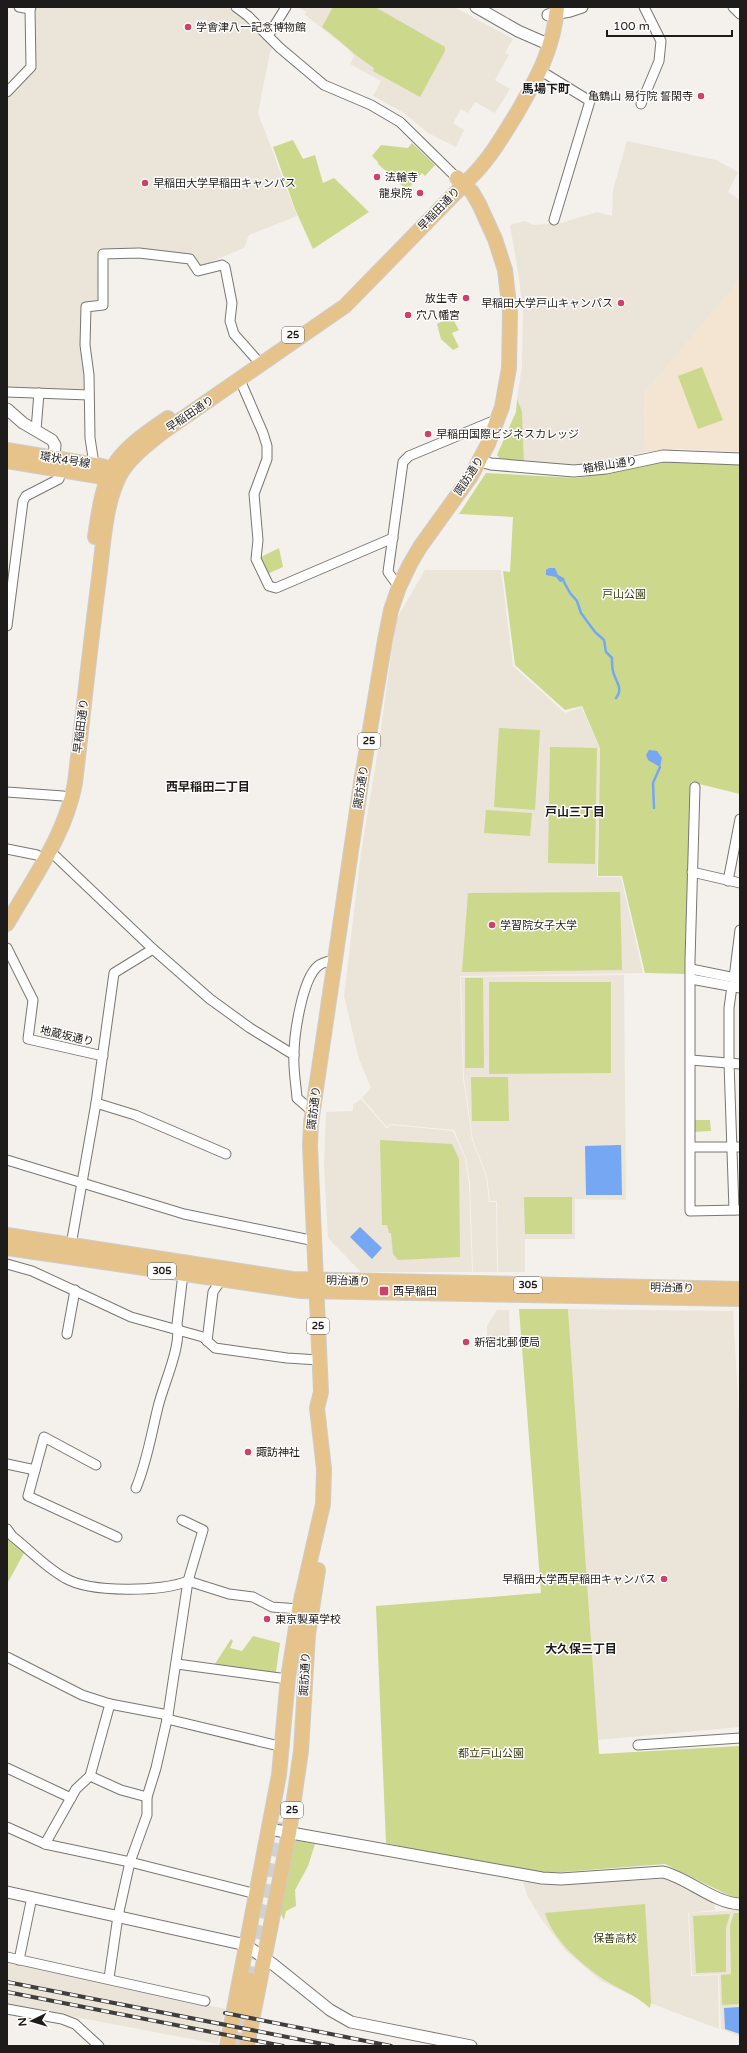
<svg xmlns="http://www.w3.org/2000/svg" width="747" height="2053" font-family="'Varela Round','Noto Sans JP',sans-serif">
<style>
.commercial{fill:#f4e4d2}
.built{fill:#ebe4d8}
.green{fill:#ccd88c}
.water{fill:#76a7f3}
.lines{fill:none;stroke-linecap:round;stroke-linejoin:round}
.stream{stroke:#76a7f3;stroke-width:2.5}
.primary-tunnel{stroke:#d4d1cd;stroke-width:14;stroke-dasharray:14 7;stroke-linecap:butt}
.minor-casing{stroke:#797772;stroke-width:11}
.tertiary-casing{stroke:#797772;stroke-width:13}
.primary-casing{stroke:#cdcdcd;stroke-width:16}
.minor{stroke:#fff;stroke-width:9}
.tertiary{stroke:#fff;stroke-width:11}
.primary{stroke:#e6c38b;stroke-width:14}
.rail-casing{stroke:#403e3d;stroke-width:4}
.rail{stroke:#fffefd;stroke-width:2.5;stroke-dasharray:8;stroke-linecap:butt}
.poi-dot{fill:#d04168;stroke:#fffefd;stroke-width:1.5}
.labels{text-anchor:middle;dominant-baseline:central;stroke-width:3;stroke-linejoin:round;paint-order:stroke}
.shield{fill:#fffefd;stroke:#61605f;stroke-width:1}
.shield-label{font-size:10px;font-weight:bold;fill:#1d1c1b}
.poi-label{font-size:11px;fill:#1d1c1b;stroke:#fffefd;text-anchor:start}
.street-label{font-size:11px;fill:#1d1c1b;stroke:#fffefd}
.park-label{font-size:11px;fill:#373c13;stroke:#fffefd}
.neighbourhood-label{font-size:12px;font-weight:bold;fill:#1d1c1b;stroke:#fffefd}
</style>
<rect width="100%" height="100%" fill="#f4f1ec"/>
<polygon class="commercial" points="740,279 740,452 681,449 645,452 644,393"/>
<g class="built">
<polygon points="34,7 227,7 234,10 274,45 270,52 258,113 297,216 249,235 244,248 198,267 191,256 101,252 101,302 83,305 86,389 7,390 7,96 36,66 33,54"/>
<polygon points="298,7 454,7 513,39 505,53 509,55 495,80 510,89 495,113 475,102 468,113 461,109 453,123 464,130 456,147 428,133 404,113 373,96 381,81 350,64 354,56 347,48 305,15 306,12"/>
<polygon points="627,141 716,160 738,172 728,192 740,200 740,279 644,393 645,452 605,463 586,465 524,462 522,411 517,399 522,367 523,312 519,277 510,225 525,221 533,225 561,223 597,212 612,216 613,190"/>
<polygon points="425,570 501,570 513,666 565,713 581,707 600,748 597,877 621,877 643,973 460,976 463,1078 472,1140 486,1176 489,1202 496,1202 497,1272 473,1272 470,1183 466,1158 454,1130 391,1124 387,1127 362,1098 371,1088 359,1059 344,996 361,853 378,750 396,620"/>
<polygon points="624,975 626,1200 575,1199 575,1239 525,1239 525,1272 498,1272 497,1201 490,1201 487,1176 473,1140 464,1078 461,977"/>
<polygon points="361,1099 387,1129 391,1125 453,1131 465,1158 469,1184 472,1272 361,1272 328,1238 324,1163 326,1112 353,1111 353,1104 356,1103"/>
<polygon points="568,1309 733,1311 740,1431 740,1727 598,1740"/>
<polygon points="497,1310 509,1310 510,1342 487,1343 487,1326"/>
<polygon points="664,1879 678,1881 714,1900 715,1910 688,1913 691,1976 718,1975 719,2029 642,2000 601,1981 565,1950 542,1920 528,1897 523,1882 542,1885"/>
<polygon points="740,1910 740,2037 721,2029 719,1974 692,1975 689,1913"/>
<polygon points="7,1962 225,2009 218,2044 7,2004"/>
</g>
<g class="green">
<path d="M333,7H375L445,47V51L420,97L373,71L374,68C355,56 340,40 322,27Z"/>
<polygon points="293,140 303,159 315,155 323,183 334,178 369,212 313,249 295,209 273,147"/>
<polygon points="412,143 435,165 425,176 422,173 407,190 378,164 378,162 372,156 381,145 408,148"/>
<polygon points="451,316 459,330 452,333 459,347 453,350 441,339 437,324"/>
<polygon points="702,367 723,420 698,429 678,376"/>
<polygon points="517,399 522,411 524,462 501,460 497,455 516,412"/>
<polygon points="661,461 740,465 740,794 691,782 686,974 645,973 622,876 598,876 600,748 582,706 565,710 515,665 503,571 510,572 513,517 459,514 486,473 577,478 608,473"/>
<polygon points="279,548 283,567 265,575 257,559"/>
<polygon points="499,728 540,730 535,810 494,807"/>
<polygon points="550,747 597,748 595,864 548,863"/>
<polygon points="486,810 532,813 530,836 484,833"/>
<polygon points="620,892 622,970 462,972 468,893"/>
<polygon points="465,978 483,978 484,1068 465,1068"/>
<polygon points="489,982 611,982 611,1073 489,1074"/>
<polygon points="471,1077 508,1077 509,1121 472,1121"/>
<polygon points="693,1120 710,1120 711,1131 693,1132"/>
<polygon points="380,1140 452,1144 459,1159 460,1257 398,1260 393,1254 391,1233 389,1233 387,1225 382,1225"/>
<polygon points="524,1197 572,1197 572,1234 525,1234"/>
<polygon points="519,1309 568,1309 599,1754 740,1746 740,1897 734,1898 665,1864 550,1873 455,1859 386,1843 376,1606 541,1593"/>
<polygon points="7,1539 24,1553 7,1584"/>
<polygon points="253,1636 280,1643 276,1672 273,1674 213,1667 231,1639 233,1641 230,1648 242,1651"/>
<polygon points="295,1840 315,1844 308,1866 295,1890 296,1906 286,1911 284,1920 280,1912"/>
<path d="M645,1904L651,2002L650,2008C634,1994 620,1990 603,1979C580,1963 553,1940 545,1913Z"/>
<polygon points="734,1913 740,1913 740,2004 722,2005 721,1975 731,1974 730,1926"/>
<polygon points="730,1914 726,1928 726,1972 696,1973 693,1916"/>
</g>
<g class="water">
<polygon points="549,568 555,568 558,575 564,578 565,581 560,582 556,577 546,575 546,570"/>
<polygon points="649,750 657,751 662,758 660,767 648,760 646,755"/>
<polygon points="621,1145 622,1195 586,1195 585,1146"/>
<polygon points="360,1227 382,1248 372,1259 350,1237"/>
<polygon points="740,2007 740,2034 725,2029 724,2008"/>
</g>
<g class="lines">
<g class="stream">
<path d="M564,582L570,593L577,601L581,613L595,632L604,640L606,652L612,658C612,662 612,667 613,671C615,681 624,688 616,698"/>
<polyline points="654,808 653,783 660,767"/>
</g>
<g class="primary-tunnel">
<polyline points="249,1980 282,1812"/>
<polyline points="237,2046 243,2012"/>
</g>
<defs>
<g id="minor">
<polyline points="19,7 30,9 31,7"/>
<polyline points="236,7 248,16 280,48 324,85 371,105 400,122 457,178"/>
<polyline points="733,7 740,14"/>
<polyline points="268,36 286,7"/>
<polyline points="541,71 590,101 554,220"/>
<polyline points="7,92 31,67 30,9"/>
<polyline points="641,104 659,61 661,41 644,7"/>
<polyline points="240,380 263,433 267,446 267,459 254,494 258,540 256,559 269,586 276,588 393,538"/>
<polyline points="7,392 89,395"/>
<polyline points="36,430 39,393"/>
<polyline points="94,464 90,438 89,375 85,345 86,307 103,305 103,254 139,253 190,259 198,271 222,265 225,267 232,303 230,321 234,334 257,360"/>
<polyline points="399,587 388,572 403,462 409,456 498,419"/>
<polyline points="7,626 23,501 26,496 59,479 61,470"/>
<polyline points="695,787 690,960 690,1211 740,1210"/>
<polyline points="7,792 63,796"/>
<polyline points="7,849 37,855"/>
<polyline points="49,850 153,949 210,999 250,1028 294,1055"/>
<polyline points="692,872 740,883"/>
<polyline points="728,881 740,819"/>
<polyline points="7,948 33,1000 28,1039 103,1056"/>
<polyline points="691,969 740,979"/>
<polyline points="734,978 740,930"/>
<polyline points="691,979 740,988"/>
<polyline points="732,986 729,1008 729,1062 734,1210"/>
<polyline points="691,1060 740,1064"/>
<polyline points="96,1103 114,973 153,949"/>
<path d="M313,1112L297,1098C296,1084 293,1069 294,1055C294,1035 302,979 318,966C322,962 330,961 335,960"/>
<polyline points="691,1147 740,1147"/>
<polyline points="7,1160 184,1214 315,1241"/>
<polyline points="71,1245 96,1103 135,1115 226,1154"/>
<polyline points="7,1264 32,1271 131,1317 203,1337 215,1348 287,1358 319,1360"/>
<polyline points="67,1334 75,1290"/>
<polyline points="207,1341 213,1292 221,1280"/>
<polyline points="7,1464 35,1470 44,1437 96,1465"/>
<polyline points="35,1470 28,1496 117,1537"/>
<path d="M136,1488C147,1462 151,1435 158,1407C163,1385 182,1346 177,1324L183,1274"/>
<path d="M7,1529L12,1536C30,1550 45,1567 65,1578C90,1593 162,1592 188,1581L229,1594L253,1597L272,1607L299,1609"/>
<polyline points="7,1657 82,1695 110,1704 168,1715"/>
<polyline points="177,1664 280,1678 288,1678"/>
<polyline points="167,1719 283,1747"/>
<polyline points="638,1745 740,1738"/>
<polyline points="7,1768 71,1798"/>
<polyline points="90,1776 121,1790 147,1797"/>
<polyline points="7,1827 45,1844 130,1862 256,1894"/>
<polyline points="45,1844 76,1789 90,1776 110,1704"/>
<polyline points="7,1957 205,2001"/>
<polyline points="19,1960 32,1897"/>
<polyline points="109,1978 118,1916 130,1862 147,1815 147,1797 156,1768 168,1715 188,1581 203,1530 182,1520"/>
<polyline points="7,2009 62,2019 75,2024 99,2046"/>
</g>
<g id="tertiary">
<polyline points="476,7 518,31 550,45"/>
<polyline points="548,15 570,11 582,7"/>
<polyline points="7,409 23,423 52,440 55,445 54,458"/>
<polyline points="480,461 491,464 574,471 606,468 663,456 740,459"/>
<path d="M269,1829L542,1878L561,1879L663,1872C688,1878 714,1903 740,1904"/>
<polyline points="7,1892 246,1945 274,1965 330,2010 351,2022 471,2046"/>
</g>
<g id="primary">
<polyline points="7,450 101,466 119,471"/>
<polyline points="7,461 97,476 115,481"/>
<path d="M95,537C105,468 110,457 168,418"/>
<path d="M7,924C32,880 66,834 75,783C83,715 90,647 99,578C103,547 105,503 120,475C129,458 148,444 163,432L345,306L475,173C492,155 504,134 517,113C537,78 554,48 557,7"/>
<polyline points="7,1235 292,1279 740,1289"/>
<polyline points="7,1248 301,1291 740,1299"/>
<polyline points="243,2012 249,1980"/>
<polyline points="227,2046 279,1775 288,1678 299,1609 323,1504 324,1469 317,1408 321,1392 310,1146 311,1123 361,783 385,640 391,610 399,587 410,564 420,547 471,476 488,444 502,407 509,368 510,313 505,270 495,239 479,204 472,192 457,178"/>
<polyline points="247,2046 289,1833 301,1751 308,1635 318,1570"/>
</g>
</defs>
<use href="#minor" class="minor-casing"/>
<use href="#tertiary" class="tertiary-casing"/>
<use href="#primary" class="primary-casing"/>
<use href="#minor" class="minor"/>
<use href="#tertiary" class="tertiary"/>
<use href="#primary" class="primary"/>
<defs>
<g id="rail">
<polyline points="7,1982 333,2046"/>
<polyline points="7,1992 283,2046"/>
<polyline points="225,2013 391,2046"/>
</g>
</defs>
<use href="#rail" class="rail-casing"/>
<use href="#rail" class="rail"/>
</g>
<g class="poi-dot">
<circle cx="188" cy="27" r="4"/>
<circle cx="701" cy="96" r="4"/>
<circle cx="377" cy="177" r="4"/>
<circle cx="145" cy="183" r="4"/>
<circle cx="420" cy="193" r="4"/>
<circle cx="466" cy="298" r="4"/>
<circle cx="621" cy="303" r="4"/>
<circle cx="408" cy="315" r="4"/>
<circle cx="428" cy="434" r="4"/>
<circle cx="492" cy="925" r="4"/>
<rect x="379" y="1286" width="10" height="10" rx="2"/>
<circle cx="466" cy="1342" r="4"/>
<circle cx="248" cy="1452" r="4"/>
<circle cx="664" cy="1579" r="4"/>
<circle cx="267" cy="1619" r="4"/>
</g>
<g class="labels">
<g class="shield">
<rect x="282" y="327" width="22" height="16" rx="3"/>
<rect x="358" y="733" width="22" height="16" rx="3"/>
<rect x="148" y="1263" width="28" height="16" rx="3"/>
<rect x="514" y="1277" width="28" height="16" rx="3"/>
<rect x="307" y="1318" width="22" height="16" rx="3"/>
<rect x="281" y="1802" width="22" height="16" rx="3"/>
</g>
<g class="shield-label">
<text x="293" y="335">25</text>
<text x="369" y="741">25</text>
<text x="162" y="1271">305</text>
<text x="528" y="1285">305</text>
<text x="318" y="1326">25</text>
<text x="292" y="1810">25</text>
</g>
<g class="poi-label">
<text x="196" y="27">学會津八一記念博物館</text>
<text x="693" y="96" text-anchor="end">亀鶴山 易行院 誓閑寺</text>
<text x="385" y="177">法輪寺</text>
<text x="153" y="183">早稲田大学早稲田キャンパス</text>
<text x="412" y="193" text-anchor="end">龍泉院</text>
<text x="458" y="298" text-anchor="end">放生寺</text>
<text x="613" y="303" text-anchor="end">早稲田大学戸山キャンパス</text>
<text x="416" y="315">穴八幡宮</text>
<text x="436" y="434">早稲田国際ビジネスカレッジ</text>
<text x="500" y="925">学習院女子大学</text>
<text x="393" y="1291">西早稲田</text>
<text x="474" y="1342">新宿北郵便局</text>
<text x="256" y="1452">諏訪神社</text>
<text x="656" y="1579" text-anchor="end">早稲田大学西早稲田キャンパス</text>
<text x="275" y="1619">東京製菓学校</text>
</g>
<g class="street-label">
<text transform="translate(439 209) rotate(-46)">早稲田通り</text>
<text transform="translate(190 414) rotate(-34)">早稲田通り</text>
<text transform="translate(65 460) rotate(9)">環状4号線</text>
<text transform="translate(610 465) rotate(-9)">箱根山通り</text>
<text transform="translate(469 476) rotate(-57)">諏訪通り</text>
<text transform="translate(81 726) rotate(-83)">早稲田通り</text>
<text transform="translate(361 787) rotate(-81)">諏訪通り</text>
<text transform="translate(67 1036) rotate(13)">地蔵坂通り</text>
<text transform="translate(314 1108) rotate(-83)">諏訪通り</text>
<text transform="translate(348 1281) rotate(1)">明治通り</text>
<text transform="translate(672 1288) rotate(1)">明治通り</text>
<text transform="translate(305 1674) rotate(-87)">諏訪通り</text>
</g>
<g class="park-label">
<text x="624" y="594">戸山公園</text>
<text x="491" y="1753">都立戸山公園</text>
<text x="615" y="1938">保善高校</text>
</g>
<g class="neighbourhood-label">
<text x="546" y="89">馬場下町</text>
<text x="208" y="787">西早稲田二丁目</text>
<text x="575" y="812">戸山三丁目</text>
<text x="581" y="1649">大久保三丁目</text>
</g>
</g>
<rect width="747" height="2053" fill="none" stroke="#1d1c1b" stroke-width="16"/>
<g transform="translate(32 2021) rotate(265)" stroke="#fffefd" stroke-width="3" paint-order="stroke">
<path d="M0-3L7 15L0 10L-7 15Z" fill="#1d1c1b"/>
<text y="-6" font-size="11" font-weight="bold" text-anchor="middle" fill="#1d1c1b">N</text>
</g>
<path d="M607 30v6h125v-6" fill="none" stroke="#1d1c1b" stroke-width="2"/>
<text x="613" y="30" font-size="12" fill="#1d1c1b" stroke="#fffefd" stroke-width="3" paint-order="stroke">100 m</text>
</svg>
